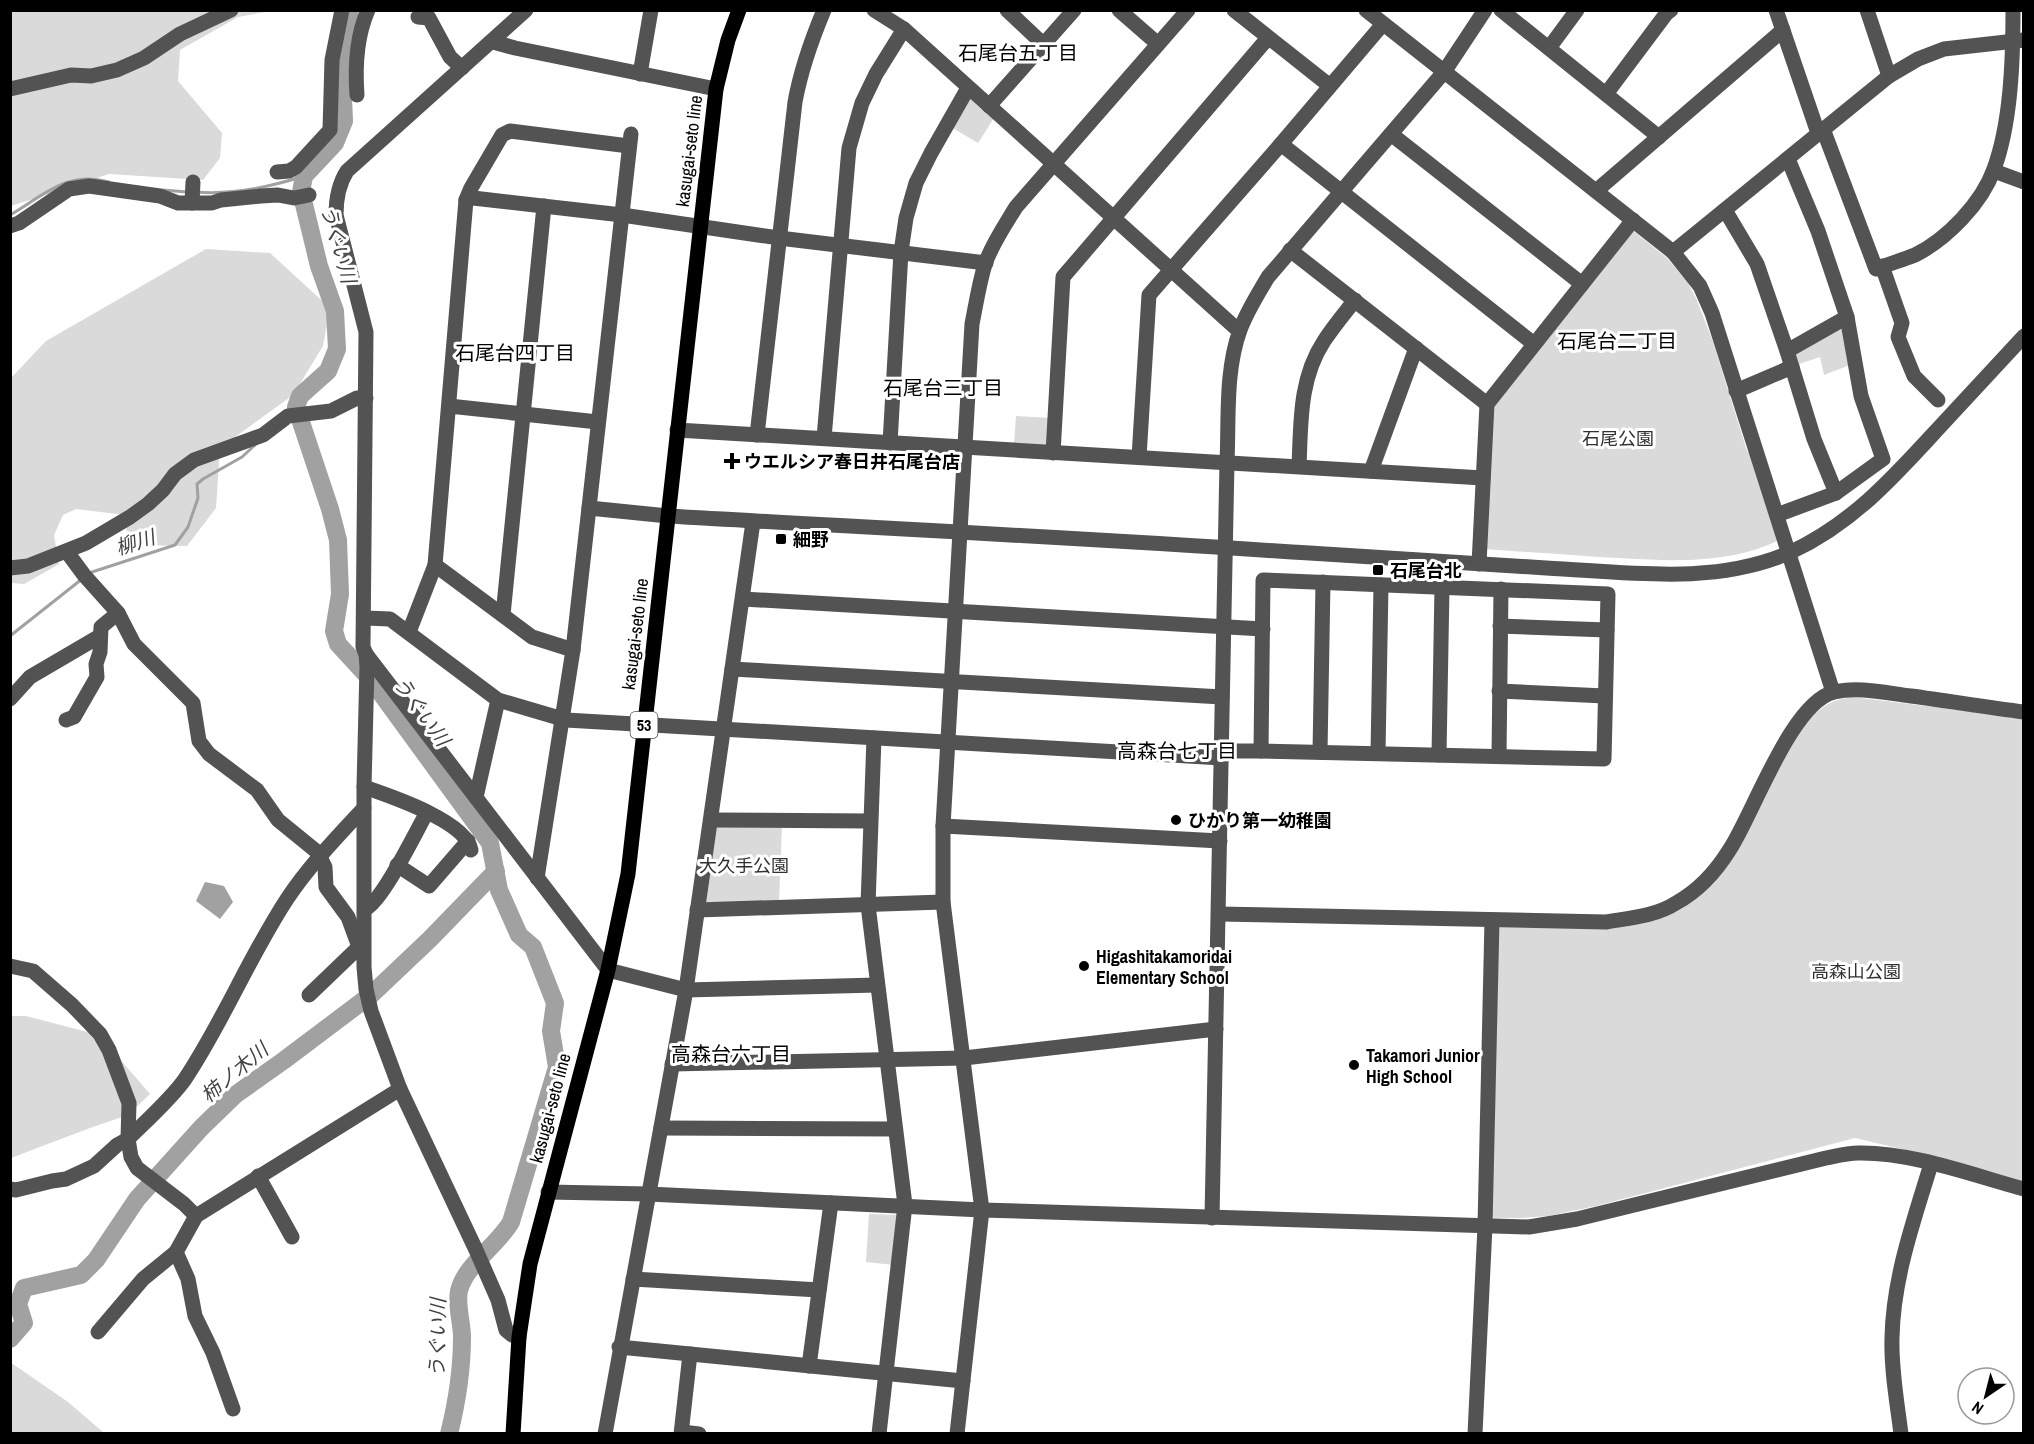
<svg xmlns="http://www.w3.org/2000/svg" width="2034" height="1444" font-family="'Archivo Narrow','Noto Sans JP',sans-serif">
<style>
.green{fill:#dadada}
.water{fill:#a1a1a1}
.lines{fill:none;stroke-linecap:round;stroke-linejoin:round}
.stream{stroke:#a1a1a1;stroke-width:3}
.river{stroke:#a1a1a1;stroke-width:18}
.minor{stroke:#535353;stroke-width:15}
.major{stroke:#000;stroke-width:15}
.poi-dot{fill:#000;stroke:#fff;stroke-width:2}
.labels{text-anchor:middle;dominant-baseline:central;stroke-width:6;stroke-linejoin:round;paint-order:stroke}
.shield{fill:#fff;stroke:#4c4c4c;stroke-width:1.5}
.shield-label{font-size:16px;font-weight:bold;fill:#000}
.street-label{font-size:18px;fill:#000;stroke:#fff}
.park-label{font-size:18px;fill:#313131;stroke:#fff}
.poi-label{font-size:18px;font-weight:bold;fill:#000;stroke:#fff;text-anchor:start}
.neighbourhood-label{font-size:20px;fill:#000;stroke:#fff}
.water-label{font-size:20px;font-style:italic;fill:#424242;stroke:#fff}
</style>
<rect width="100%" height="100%" fill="#fff"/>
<g class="green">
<polygon points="10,11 271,11 238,17 180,50 178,81 222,133 220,158 203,180 109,174 11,206"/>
<polygon points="967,98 971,98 994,118 978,143 951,127"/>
<path d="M1632,230L1667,258L1688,283L1696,298L1713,342L1747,451L1749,452L1777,541C1722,567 1658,560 1599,557C1561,554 1522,552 1484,549L1492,409Z"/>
<polygon points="206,249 270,253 330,308 323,346 293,395 220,448 216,508 187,546 128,545 125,515 76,509 63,515 54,535 59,564 24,584 11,583 10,379 46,341"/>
<polygon points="1842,324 1850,365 1824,375 1820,357 1796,365 1792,352"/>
<polygon points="1016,416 1051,418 1050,445 1014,445"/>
<path d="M1853,697L2023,718V1181L1940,1158L1855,1138L1596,1206L1548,1216L1522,1218H1494L1490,1214L1495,929L1500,925L1607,928L1685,904L1796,734C1814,714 1824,700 1853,697Z"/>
<polygon points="782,825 779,903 706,905 702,902 714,827"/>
<polygon points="11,1016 26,1016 99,1035 150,1094 128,1115 90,1128 11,1158"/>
<polygon points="869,1214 900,1215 894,1265 866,1262"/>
<polygon points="10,1362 68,1402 104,1433 11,1433"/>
</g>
<polygon class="water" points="205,882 224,886 233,902 220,919 196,901"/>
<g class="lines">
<g class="stream">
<polyline points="163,190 187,192"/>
<path d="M196,192C232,195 270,187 304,176"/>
<path d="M10,215C44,195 68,170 109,182"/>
<polyline points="89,573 175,545 188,527 198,498 197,484 203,479 242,457 255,445"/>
<polyline points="10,636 82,579"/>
</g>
<g class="river">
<path d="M350,10L341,52L344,121L335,143L304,176L301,192L319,266L335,311L337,349L328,371L300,396L296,407L330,509L338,540L340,594L334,631L338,644L372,681L490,843L499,890L519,935L533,947L555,1003L551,1031L557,1067L511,1222C497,1246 465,1265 459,1291C456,1305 462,1323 462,1337C462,1370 457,1402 449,1434"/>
<polyline points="10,1339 24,1323 18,1304 24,1288 81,1275 96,1260 137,1199 201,1128 235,1095 283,1061 372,994 430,939 496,871"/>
</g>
<g class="minor">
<polyline points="874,10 904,29 1239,331"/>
<polyline points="1007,10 1044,45"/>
<polyline points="1119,10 1158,44"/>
<polyline points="1234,10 1330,86"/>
<polyline points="1366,10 1673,252 1700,286 1712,313 1833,692"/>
<polyline points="1501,10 1659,137"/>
<polyline points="1776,10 1818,133"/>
<polyline points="1867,10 1889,76"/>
<polyline points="418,17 429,18 450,57 462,68"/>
<polyline points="493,42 515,48 716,89"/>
<polyline points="1549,48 1577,10"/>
<polyline points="640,74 651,10"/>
<polyline points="10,89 71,75 91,76 117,70 144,58 180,34 231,10"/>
<polyline points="1606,94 1666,14 1671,10"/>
<path d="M357,95C355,68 357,35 368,10"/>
<polyline points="989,106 1074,10"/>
<path d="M1823,129L1876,269C1889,264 1902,260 1915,255C1947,239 1982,203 1994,169C2011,123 2013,60 2013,10"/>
<polyline points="1391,134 1582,284"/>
<polyline points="1281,144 1534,344"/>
<polyline points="1994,171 2024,182"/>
<polyline points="277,172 289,171 296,167 330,130 332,60 342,10"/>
<polyline points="1596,191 1783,30"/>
<polyline points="466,200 473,198 622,215 779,238 986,263"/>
<polyline points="192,203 193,182"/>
<polyline points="1725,210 1757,264 1787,351 1814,439 1836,493"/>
<polyline points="10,226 19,223 69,189 89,186 160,196 178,203 212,203 221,200 261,196 278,195 294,198 309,195"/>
<polyline points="1290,250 1487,404"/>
<polyline points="1673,252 1889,76 1918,59 1944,49 2024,40"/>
<polyline points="1882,266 1902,323 1898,337 1914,376 1938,400"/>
<polyline points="1787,351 1847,317"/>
<polyline points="1736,391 1792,367"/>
<polyline points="449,406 598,422"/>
<polyline points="677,430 1483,478"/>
<path d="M757,435L795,102C801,69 811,41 824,10"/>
<polyline points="824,438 849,148 862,103 876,74 904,29"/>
<polyline points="890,443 901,252 906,218 916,183 931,153 968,88"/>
<polyline points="1053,453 1063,277 1268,38"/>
<polyline points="1139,457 1149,295 1281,144 1383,24"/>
<path d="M1299,466C1301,423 1299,379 1324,341C1333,327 1344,314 1355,300"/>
<polyline points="1371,471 1416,348"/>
<path d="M589,508L668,516C876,528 1085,538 1292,552C1377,557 1462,563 1546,568C1627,572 1715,586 1791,552C1851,524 1891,480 1935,432C1965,400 1994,368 2024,336"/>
<polyline points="1777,515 1836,493 1883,459 1861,396 1847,317 1818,231 1788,159"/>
<polyline points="67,552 84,575 118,613 134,644 193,703 199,741 209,754 257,790 278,820 321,855"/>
<polyline points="1479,564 1487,404 1633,220"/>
<polyline points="435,565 532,637 573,650"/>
<polyline points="10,568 28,566 86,543 130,517 148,504 163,490 175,474 194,460 263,435 288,416 331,411 357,398 366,398"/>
<polygon points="1263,580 1608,594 1604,759 1261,751"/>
<polyline points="743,599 1263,629"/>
<polyline points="503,615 544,206"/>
<polyline points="365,618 390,619 498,700 566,720 1222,758"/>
<polyline points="1500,626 1607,630"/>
<polyline points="409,632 435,565 466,200 471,188 502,135 510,131 629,146"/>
<polyline points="366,654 608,970 686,990 877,985"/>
<polyline points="732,669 1222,697"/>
<polyline points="1499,691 1605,696"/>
<polyline points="10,699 30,677 100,636"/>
<polyline points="66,720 74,717 97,677 96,664 100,652 101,627 118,613"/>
<polyline points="874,738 868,905 905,1205 879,1434"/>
<polyline points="1223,751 1261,751"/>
<polyline points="1320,752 1323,582"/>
<polyline points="1378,753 1381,585"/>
<polyline points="1439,755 1442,587"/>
<polyline points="1499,756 1501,589"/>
<path d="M364,787C390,796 466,821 471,850"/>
<polyline points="476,797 498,700"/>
<polyline points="711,820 870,821"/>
<polyline points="943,826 1220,841"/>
<polyline points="397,865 429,886 468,841"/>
<polyline points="537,878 573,650 631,134"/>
<path d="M365,909C382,902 416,832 427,812"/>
<polyline points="697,910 943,902"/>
<path d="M1219,914L1606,922C1630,918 1656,916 1676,903C1698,891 1717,870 1730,849C1754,812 1791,703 1834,692C1858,686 1886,693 1911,696C1948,701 1986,707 2024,712"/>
<polyline points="10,966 33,971 72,1005 100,1034 109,1050 129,1103 128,1139 131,1157 137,1168 184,1204 196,1216"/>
<polyline points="309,995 359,947 348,917 326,887 325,867 320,857"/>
<polyline points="672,1064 964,1058 1216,1029"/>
<polyline points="661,1128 895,1129"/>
<polyline points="258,1176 292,1237"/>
<path d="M10,1189L16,1190L52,1181L66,1179L94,1166L117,1145L128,1139C145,1122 172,1098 185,1079C223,1022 249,957 287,899C309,866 337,837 364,808"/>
<path d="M548,1192L648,1194L982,1210L1529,1227L1577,1219L1826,1158C1836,1156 1848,1153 1858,1153C1912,1152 1972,1175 2024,1189"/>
<path d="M1212,1218L1227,462C1229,420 1225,371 1240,330C1247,311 1258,294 1268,277L1444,72L1485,10"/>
<polyline points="633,1279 819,1290"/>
<polyline points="98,1332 143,1279 176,1252"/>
<path d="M519,1337L512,1335L506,1330L498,1300L476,1250L400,1089L371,1011L366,989L364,967V787L367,667L366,654L363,647L366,332L336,215C336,200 338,185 347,171L526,10"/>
<polyline points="619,1347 963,1381"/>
<polyline points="809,1366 831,1203"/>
<polyline points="233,1409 213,1353 195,1316 188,1279 176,1252 196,1216 400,1089"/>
<polyline points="682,1432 699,1434"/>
<polyline points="605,1434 686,990 753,522"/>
<polyline points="681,1434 690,1354"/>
<path d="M957,1434L982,1210L943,902V826L972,324C976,304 979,284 985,264C992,244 1005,225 1016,207L1188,10"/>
<polyline points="1475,1434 1485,1226 1492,920"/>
<path d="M1901,1434C1897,1402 1891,1369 1892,1338C1893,1278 1914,1220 1931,1164"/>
</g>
<polyline class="major" points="513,1434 519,1337 530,1264 608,970 628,874 716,89 728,40 739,10"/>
</g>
<g class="poi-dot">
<path d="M729 452h6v6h6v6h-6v6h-6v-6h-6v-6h6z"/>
<rect x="775" y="533" width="12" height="12" rx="3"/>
<rect x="1372" y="564" width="12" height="12" rx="3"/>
<circle cx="1176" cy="820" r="6"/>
<circle cx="1084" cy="966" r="6"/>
<circle cx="1354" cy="1065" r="6"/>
</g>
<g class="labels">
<rect class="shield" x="630.5" y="712" width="27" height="26" rx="4.5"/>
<g class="shield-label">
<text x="644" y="725">53</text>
</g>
<g class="street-label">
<text transform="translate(689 151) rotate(-83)">kasugai-seto line</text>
<text transform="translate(635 634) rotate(-83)">kasugai-seto line</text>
<text transform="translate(550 1108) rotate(-75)">kasugai-seto line</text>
</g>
<g class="park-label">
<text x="1618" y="438">石尾公園</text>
<text x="744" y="865">大久手公園</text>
<text x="1856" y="971">高森山公園</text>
</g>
<g class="poi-label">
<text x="744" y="461">ウエルシア春日井石尾台店</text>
<text x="793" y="539">細野</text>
<text x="1390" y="570">石尾台北</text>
<text x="1188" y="820">ひかり第一幼稚園</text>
<text x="1096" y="956">Higashitakamoridai<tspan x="1096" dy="21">Elementary School</tspan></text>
<text x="1366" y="1055">Takamori Junior<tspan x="1366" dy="21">High School</tspan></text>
</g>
<g class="neighbourhood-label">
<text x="1018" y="52">石尾台五丁目</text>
<text x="1617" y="340">石尾台二丁目</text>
<text x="515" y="352">石尾台四丁目</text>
<text x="943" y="387">石尾台三丁目</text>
<text x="1177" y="750">高森台七丁目</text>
<text x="731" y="1053">高森台六丁目</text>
</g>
<g class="water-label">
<text transform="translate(339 244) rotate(74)">うぐい川</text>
<text transform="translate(135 542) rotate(-18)">柳川</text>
<text transform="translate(422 711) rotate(54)">うぐい川</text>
<text transform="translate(234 1072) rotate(-40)">柿ノ木川</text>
<text transform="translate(437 1338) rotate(-89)">うぐい川</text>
</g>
</g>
<rect width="2034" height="1444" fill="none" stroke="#000000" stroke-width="24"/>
<g transform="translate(1986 1396) rotate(215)"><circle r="28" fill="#ffffff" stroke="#999999" stroke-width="1.5"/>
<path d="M0-4.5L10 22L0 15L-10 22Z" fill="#000000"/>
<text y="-9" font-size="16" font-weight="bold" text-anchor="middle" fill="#000000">N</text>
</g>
</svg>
